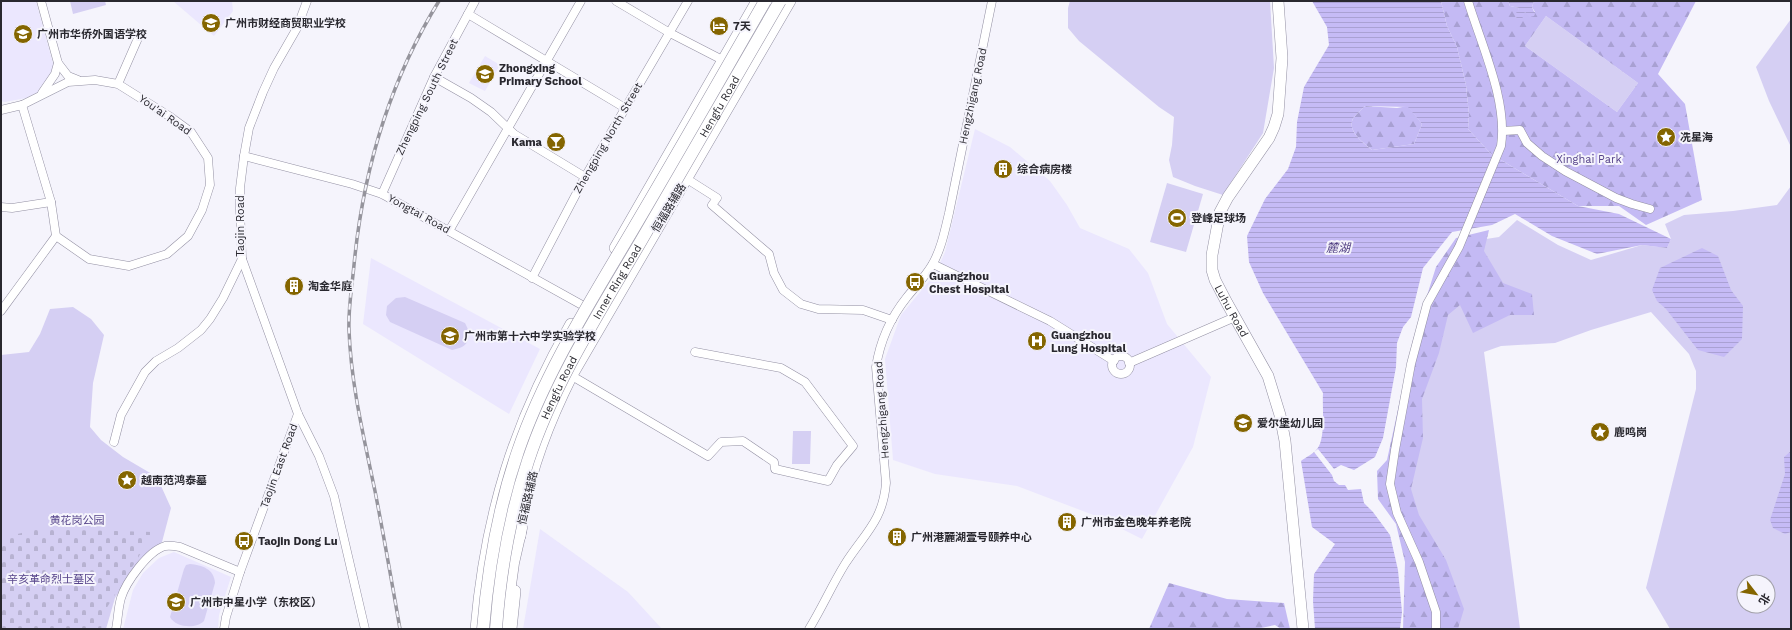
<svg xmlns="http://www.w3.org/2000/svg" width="1792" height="630" font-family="'Work Sans','Noto Sans SC',sans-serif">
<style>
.built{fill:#ebe7fe}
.green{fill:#d5cff3;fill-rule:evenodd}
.forest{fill:url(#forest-firs);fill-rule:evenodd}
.cemetery{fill:url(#cemetery-stones)}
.water{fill:url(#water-rules);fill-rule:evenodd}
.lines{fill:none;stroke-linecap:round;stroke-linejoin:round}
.minor-casing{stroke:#9390a3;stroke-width:9}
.major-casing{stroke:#9390a3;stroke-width:12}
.highway-casing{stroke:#9390a3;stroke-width:13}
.minor{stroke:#fff;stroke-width:8}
.major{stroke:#fff;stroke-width:11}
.highway{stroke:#fff;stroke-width:12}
.rail-casing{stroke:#95949c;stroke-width:3.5}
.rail{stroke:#f5f4fc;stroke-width:2;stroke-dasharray:6;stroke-linecap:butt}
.highway-bridge-casing{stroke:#9390a3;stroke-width:13;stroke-linecap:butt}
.highway-bridge{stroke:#fff;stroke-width:12}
.labels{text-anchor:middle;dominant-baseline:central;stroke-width:4;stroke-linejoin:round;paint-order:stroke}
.poi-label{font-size:11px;font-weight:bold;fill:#29282f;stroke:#f5f4fc;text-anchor:start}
.street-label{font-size:11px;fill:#29282f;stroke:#f5f4fc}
.park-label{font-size:11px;fill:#57458b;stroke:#f5f4fc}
.water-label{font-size:12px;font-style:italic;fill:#4e3c81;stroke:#f5f4fc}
</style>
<defs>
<pattern id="forest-firs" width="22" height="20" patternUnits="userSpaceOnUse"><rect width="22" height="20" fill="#c4baf4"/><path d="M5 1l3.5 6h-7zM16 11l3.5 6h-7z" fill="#a8a0d2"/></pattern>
<pattern id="cemetery-stones" width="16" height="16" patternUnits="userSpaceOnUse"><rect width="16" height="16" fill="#d5cff3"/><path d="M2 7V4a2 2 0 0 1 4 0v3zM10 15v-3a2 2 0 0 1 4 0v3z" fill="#b7b2d1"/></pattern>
<pattern id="water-rules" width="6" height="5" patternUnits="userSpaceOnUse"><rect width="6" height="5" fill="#c6bbf6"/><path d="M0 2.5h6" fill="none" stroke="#aaa1d3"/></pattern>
</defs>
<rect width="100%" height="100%" fill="#f5f4fc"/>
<g class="built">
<polygon points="1,1 36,1 54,67 46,82 38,93 26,98 5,102 1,101"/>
<polygon points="173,1 232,1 233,11 214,36"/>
<polygon points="485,56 500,65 485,91 469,83"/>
<polygon points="975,129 1010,147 1050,181 1067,205 1080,228 1129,249 1148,273 1167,324 1211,377 1193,447 1142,539 1096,516 1017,486 935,474 893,460 885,359 901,315 935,274 945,252"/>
<polygon points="371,258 540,349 509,414 363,324"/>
<polygon points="540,529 628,592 662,629 523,629"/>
<polygon points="174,552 231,577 219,615 218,629 123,629 133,590 143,573 159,558"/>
</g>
<g class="green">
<polygon points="70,1 105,1 106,5 73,14"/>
<polygon points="1070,1 1270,1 1274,68 1263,133 1223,195 1195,186 1173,177 1169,160 1172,145 1174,117 1159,107 1079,41 1068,28 1068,8"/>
<polygon points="1546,16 1638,83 1617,112 1525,46"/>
<polygon points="1791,19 1791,147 1769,101 1756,67"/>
<polygon points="1167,183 1203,194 1186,252 1150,242"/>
<path d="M1791,186V629H1670L1646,588L1696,389V371L1689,354L1651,312L1591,330L1555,343L1501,346L1484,352L1520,629H1441L1400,511L1427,304L1473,241L1499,237L1517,220L1558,245L1591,260L1642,245L1667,248L1671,239L1665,224L1684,215L1733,211L1777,205ZM1744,582H1768V606H1744Z"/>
<path d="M405,297L465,323C473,338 469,347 452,350L390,322L386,315L387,306L396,298Z"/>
<polygon points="73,307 91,319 104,335 93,383 90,427 101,440 123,457 157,477 171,508 162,542 139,563 115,598 106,629 1,629 1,355 29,352 40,334 50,309"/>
<polygon points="793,431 811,431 810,464 792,464"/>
<path d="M190,564C202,565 214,569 215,583L204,621C196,629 176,628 170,617L184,569L186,565Z"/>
</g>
<g class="forest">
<path d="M1441,1H1508L1510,6L1519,8L1516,18L1525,12L1528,13L1535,12L1532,7L1534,1H1696L1658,74L1685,104L1702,200L1646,225L1619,206H1578L1491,154L1468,129L1469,115L1466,85L1457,47L1447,26ZM1546,16L1638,83L1617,112L1525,46Z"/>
<path d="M1365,106L1397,108L1408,106L1422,124L1414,144L1372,150C1364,143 1345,130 1354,117C1357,113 1362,110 1365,106Z"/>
<polygon points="1489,230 1484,251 1503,283 1532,294 1534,315 1510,315 1473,333 1460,305 1448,315 1439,353 1422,399 1423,438 1411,489 1419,515 1446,560 1464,609 1458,629 1403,629 1405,562 1396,524 1378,499 1377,471 1387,460 1413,340 1436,267 1456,238"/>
<polygon points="1169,583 1227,599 1284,603 1290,629 1281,629 1275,625 1256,629 1149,629"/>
</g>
<polygon class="cemetery" points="38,529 154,532 106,609 101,629 1,629 1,538"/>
<g class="water">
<path d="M1312,1H1441L1447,26L1457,47L1466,85L1469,115L1468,129L1491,154L1578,206L1619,214L1671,239L1667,248L1642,245L1597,254L1552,236L1515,214L1492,225L1452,232L1423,268L1411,317L1403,327L1397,343L1396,367L1383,438L1375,457L1354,470L1341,465L1334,469L1318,449L1314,452L1332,475L1334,481L1339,485H1345L1348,490L1361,489L1364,503L1373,512L1390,535L1398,570L1402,612L1400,629H1315L1313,601L1314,574L1335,544L1312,527L1301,461C1306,457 1313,454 1317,449C1326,439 1322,407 1323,393L1263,293L1249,262L1247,236L1265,199L1288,169L1296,147L1297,122L1304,87L1329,45L1327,27ZM1365,106L1408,107L1422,124L1414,144L1372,150C1364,143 1345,130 1354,117C1357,113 1362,110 1365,106Z"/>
<polygon points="1508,1 1534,1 1532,7 1535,14 1534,16 1530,17 1525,12 1522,19 1517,19 1515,15 1519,8 1510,6"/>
<polygon points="1702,248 1718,256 1731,290 1743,306 1742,339 1724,357 1698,350 1666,309 1657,301 1652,290 1660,268"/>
<polygon points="1791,451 1791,532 1785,534 1773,528 1770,520 1785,474 1784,457"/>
</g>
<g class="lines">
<defs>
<g id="minor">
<polyline points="41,1 58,63 68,76 78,80"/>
<polyline points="616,1 670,33 740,69"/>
<polyline points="468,14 625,108"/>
<polyline points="434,77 471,98 491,112 514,134 585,177"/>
<polygon points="95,80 118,84 169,116 191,132 208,158 210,185 202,210 188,236 167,254 129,266 89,259 56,236 51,202 22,105 68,82"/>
<polyline points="118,84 139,36"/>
<polyline points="42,93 55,74 58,63"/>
<polyline points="1,110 22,105"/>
<polyline points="1503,131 1520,130 1527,143 1542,156 1565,171 1616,198 1632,204 1650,209"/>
<polyline points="244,156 352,184 382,194 582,305"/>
<polyline points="687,179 717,198 712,205 769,254 774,273 783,290 801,304 818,309 863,310 892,320"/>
<polyline points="382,194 434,77 475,1"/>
<polyline points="1,207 12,208 51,202"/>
<polyline points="449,231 581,1"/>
<polyline points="242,259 298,414 319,456 334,496 365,629"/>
<polyline points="933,264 1050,321 1114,361"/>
<polyline points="532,278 585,177 688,1"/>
<polyline points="1,311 56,236"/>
<circle cx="1121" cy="365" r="9"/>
<polyline points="1129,363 1235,317"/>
<polyline points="567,373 708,456 721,442 743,441 774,462 775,469 828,481 837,465 853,446 805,382 781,368 695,352"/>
<polyline points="114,442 121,415 145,372 156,361 178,348 201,330 210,319 223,298 242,259 240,210 240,188 244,156 249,128 263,92 274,68 297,28 307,1"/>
<path d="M116,629C118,619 118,608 121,598C126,582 148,551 165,546C170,545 175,546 180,547L240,572"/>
<polyline points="224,629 226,617 240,572 298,414"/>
<path d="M809,629C822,608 832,585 845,564C864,534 883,521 886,483L876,367C880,341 891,317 907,297C915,287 925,277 932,265C941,250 945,230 949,213L992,1"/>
<path d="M1436,629V612L1419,562L1397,513L1390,484L1395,450L1411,364L1427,304L1459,247L1501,146C1508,101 1481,44 1468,1"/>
</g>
<g id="major">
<path id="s1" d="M1278,1L1282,58L1278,114L1274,127L1269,138L1228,197L1220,212L1212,255V270L1215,280L1227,303L1268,376L1280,415L1285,441L1303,629"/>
<polyline points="615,248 757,1"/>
<path d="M520,536C525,480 547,425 572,375L790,1"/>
<path d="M476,629C486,515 514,423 571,324"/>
<polyline points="511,629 515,591"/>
</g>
<polyline id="highway" points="504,629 513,563 521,528"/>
</defs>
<use href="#minor" class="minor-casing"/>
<use href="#major" class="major-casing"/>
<use href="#highway" class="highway-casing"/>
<use href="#minor" class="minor"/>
<use href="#major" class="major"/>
<use href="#highway" class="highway"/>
<defs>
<path id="rail" d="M400,629C392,583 384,537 375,491C364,438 351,385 349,330C348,309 352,287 354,265C363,171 389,82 439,1"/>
</defs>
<use href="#rail" class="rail-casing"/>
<use href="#rail" class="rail"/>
<defs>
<g id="highway-bridge">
<path d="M483,629C488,569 498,509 518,451C545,373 590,302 632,231C677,155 721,78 765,1"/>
<path id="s2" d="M496,629C500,572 510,515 528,461C554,382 600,311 641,241C688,161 734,81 780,1"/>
</g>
</defs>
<use href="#highway-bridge" class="highway-bridge-casing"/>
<use href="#highway-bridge" class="highway-bridge"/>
</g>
<defs>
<symbol id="school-disc" viewBox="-11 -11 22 22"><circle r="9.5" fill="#846500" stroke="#f5f4fc"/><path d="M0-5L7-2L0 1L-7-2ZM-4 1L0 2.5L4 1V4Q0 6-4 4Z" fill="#fff"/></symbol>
<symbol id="hotel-disc" viewBox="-11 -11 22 22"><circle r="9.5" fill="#846500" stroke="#f5f4fc"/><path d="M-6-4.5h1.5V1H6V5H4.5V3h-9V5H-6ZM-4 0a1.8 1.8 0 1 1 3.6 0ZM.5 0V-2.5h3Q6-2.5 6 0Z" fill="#fff"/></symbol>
<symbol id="sight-disc" viewBox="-11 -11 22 22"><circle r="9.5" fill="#846500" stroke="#f5f4fc"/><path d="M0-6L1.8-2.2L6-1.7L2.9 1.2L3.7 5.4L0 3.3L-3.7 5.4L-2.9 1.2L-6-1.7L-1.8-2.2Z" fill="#fff"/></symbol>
<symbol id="bar-disc" viewBox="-11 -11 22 22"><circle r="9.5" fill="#846500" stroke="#f5f4fc"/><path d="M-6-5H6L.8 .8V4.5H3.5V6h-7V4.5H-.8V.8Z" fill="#fff"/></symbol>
<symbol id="building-disc" viewBox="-11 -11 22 22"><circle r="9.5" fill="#846500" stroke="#f5f4fc"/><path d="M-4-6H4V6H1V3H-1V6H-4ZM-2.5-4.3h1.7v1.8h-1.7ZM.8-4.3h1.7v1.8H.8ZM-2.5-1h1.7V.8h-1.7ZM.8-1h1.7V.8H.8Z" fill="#fff"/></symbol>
<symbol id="stadium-disc" viewBox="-11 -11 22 22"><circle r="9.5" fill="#846500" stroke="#f5f4fc"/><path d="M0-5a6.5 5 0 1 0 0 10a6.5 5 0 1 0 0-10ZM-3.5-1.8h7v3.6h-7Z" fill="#fff"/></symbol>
<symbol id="bus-disc" viewBox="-11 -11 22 22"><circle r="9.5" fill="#846500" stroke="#f5f4fc"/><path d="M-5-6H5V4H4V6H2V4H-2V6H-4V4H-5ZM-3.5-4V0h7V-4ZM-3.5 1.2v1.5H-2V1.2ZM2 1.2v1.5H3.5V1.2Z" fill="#fff"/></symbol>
<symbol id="hospital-disc" viewBox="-11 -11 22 22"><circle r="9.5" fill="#846500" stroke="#f5f4fc"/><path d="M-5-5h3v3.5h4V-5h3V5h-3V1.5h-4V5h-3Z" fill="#fff"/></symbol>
</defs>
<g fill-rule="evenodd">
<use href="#school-disc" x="200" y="12" width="22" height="22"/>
<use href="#hotel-disc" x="708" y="15" width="22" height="22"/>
<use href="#school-disc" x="12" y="23" width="22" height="22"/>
<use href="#school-disc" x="474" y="63" width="22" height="22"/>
<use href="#sight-disc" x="1655" y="126" width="22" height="22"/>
<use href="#bar-disc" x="545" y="131" width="22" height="22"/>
<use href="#building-disc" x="992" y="158" width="22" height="22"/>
<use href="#stadium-disc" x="1166" y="207" width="22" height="22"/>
<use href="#bus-disc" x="904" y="271" width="22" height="22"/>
<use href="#building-disc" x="283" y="275" width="22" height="22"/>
<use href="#school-disc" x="439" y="325" width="22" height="22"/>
<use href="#hospital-disc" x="1026" y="330" width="22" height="22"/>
<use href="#school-disc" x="1232" y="412" width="22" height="22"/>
<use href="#sight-disc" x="1589" y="421" width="22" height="22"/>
<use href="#sight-disc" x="116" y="469" width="22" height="22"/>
<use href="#building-disc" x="1056" y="511" width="22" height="22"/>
<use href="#building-disc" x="886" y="526" width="22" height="22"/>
<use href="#bus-disc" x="233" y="530" width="22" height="22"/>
<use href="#school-disc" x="165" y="591" width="22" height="22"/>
</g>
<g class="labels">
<g class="poi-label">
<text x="225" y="23">广州市财经商贸职业学校</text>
<text x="733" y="26">7天</text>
<text x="37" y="34">广州市华侨外国语学校</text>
<text x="499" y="68">Zhongxing<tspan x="499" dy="13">Primary School</tspan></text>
<text x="1680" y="137">冼星海</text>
<text x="542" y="142" text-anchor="end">Kama</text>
<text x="1017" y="169">综合病房楼</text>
<text x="1191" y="218">登峰足球场</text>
<text x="929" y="276">Guangzhou<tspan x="929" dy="13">Chest Hospital</tspan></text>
<text x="308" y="286">淘金华庭</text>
<text x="1051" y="335">Guangzhou<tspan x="1051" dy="13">Lung Hospital</tspan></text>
<text x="464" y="336">广州市第十六中学实验学校</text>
<text x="1257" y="423">爱尔堡幼儿园</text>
<text x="1614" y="432">鹿鸣岗</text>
<text x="141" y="480">越南范鸿泰墓</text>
<text x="1081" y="522">广州市金色晚年养老院</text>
<text x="911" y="537">广州港麓湖壹号颐养中心</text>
<text x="258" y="541">Taojin Dong Lu</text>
<text x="190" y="602">广州市中星小学（东校区）</text>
</g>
<g class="street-label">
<text transform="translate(973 96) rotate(-78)">Hengzhigang Road</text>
<text transform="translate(427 97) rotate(-64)">Zhengping South Street</text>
<text stroke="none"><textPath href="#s2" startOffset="575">Hengfu Road</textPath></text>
<text transform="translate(165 115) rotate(35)">You'ai Road</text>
<text transform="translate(608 138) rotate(-60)">Zhengping North Street</text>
<text transform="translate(669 208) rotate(-59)">恒福路辅路</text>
<text transform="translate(419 214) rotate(29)">Yongtai Road</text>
<text transform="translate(240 226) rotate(-90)">Taojin Road</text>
<text stroke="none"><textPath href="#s2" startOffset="372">Inner Ring Road</textPath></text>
<text stroke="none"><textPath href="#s1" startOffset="332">Luhu Road</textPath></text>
<text stroke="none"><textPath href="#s2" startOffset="251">Hengfu Road</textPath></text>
<text transform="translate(882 410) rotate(-94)">Hengzhigang Road</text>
<text transform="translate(279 466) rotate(-70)">Taojin East Road</text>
<text transform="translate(528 498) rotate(-77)">恒福路辅路</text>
</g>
<g class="park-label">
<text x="1589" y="159">Xinghai Park</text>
<text x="77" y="520">黄花岗公园</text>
<text x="51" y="579">辛亥革命烈士墓区</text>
</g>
<g class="water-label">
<text x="1338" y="248">麓湖</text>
</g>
</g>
<rect width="1792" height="630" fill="none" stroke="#29282f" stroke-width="4"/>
<g transform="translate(1756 594) rotate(121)"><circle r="19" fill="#f5f4fc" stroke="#a3a2aa"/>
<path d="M0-3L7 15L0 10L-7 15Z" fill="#846500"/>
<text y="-6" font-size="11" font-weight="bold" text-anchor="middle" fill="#29282f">北</text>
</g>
</svg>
